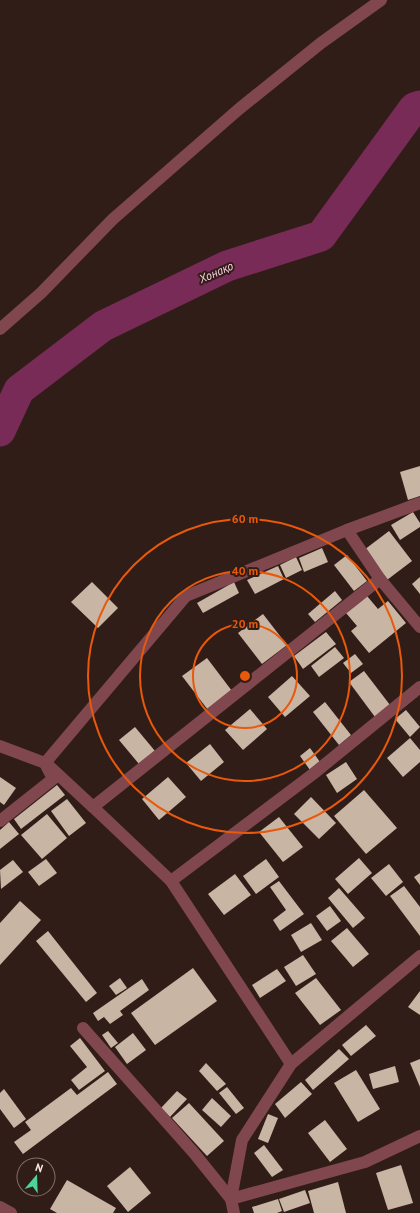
<svg xmlns="http://www.w3.org/2000/svg" width="420" height="1213" font-family="'PT Sans',sans-serif">
<style>
.lines{fill:none;stroke-linecap:round;stroke-linejoin:round}
.river{stroke:#772b56;stroke-width:31}
.building{fill:#c9b5a3}
.minor{stroke:#81474e;stroke-width:12}
.ring{fill:none;stroke:#e8590c;stroke-width:2}
.labels{text-anchor:middle;dominant-baseline:central;stroke-width:4;stroke-linejoin:round;paint-order:stroke}
.water-label{font-size:12px;font-style:italic;fill:#facce1;stroke:#311d17}
.centre{fill:#e8590c;stroke:#311d17;stroke-width:2}
.ring-label{font-size:12px;text-anchor:middle;font-weight:bold;fill:#e8590c;stroke:#311d17;stroke-width:4;stroke-linejoin:round;paint-order:stroke}
</style>
<rect width="100%" height="100%" fill="#311d17"/>
<g class="lines">
<polyline class="river" points="0,431 19,390 103,326 227,266 321,236 414,108 420,106"/>
</g>
<g class="building">
<polygon points="420,466 420,496 408,500 400,472"/>
<polygon points="413,512 420,523 420,527 400,540 391,525"/>
<polygon points="389,531 412,561 387,580 364,550"/>
<polygon points="322,548 328,562 304,572 299,558"/>
<polygon points="347,555 367,581 354,591 334,565"/>
<polygon points="296,557 302,570 286,578 280,565"/>
<polygon points="278,566 284,579 255,594 247,580"/>
<polygon points="420,577 420,594 412,584"/>
<polygon points="92,582 118,608 98,628 71,602"/>
<polygon points="234,582 239,593 203,613 197,603"/>
<polygon points="335,591 342,600 315,622 308,614"/>
<polygon points="367,596 378,609 388,601 406,623 369,653 351,631 357,626 346,613"/>
<polygon points="263,614 287,645 262,664 238,633"/>
<polygon points="326,632 336,644 303,669 294,656"/>
<polygon points="335,647 344,658 319,677 311,666"/>
<polygon points="355,654 363,664 351,673 343,663"/>
<polygon points="207,658 232,691 208,710 182,676"/>
<polygon points="364,671 390,705 375,717 349,682"/>
<polygon points="292,676 310,696 285,717 268,697"/>
<polygon points="325,702 351,735 339,745 313,712"/>
<polygon points="250,709 267,729 243,750 225,730"/>
<polygon points="406,710 420,727 410,737 395,719"/>
<polygon points="135,727 155,751 139,764 119,740"/>
<polygon points="410,738 420,750 420,762 403,777 387,758"/>
<polygon points="210,744 224,762 201,781 186,763"/>
<polygon points="310,748 320,762 310,770 300,756"/>
<polygon points="346,762 357,779 337,793 326,775"/>
<polygon points="0,777 16,788 4,805 0,802"/>
<polygon points="168,777 186,797 159,820 142,799"/>
<polygon points="57,785 65,795 21,829 14,819"/>
<polygon points="364,790 397,828 366,854 334,816"/>
<polygon points="311,797 336,823 319,839 294,814"/>
<polygon points="67,799 86,823 69,836 51,811"/>
<polygon points="47,814 67,838 42,859 21,835"/>
<polygon points="279,817 303,847 283,862 259,832"/>
<polygon points="9,822 19,834 0,849 0,830"/>
<polygon points="359,858 372,873 348,894 335,879"/>
<polygon points="46,859 57,873 39,886 28,872"/>
<polygon points="266,859 279,877 256,894 243,876"/>
<polygon points="13,860 23,872 1,889 0,870"/>
<polygon points="389,864 403,882 386,896 371,878"/>
<polygon points="420,873 420,885 414,877"/>
<polygon points="235,874 251,895 224,915 208,894"/>
<polygon points="279,881 304,914 280,931 273,920 286,910 270,887"/>
<polygon points="404,886 420,907 420,936 390,896"/>
<polygon points="339,888 365,918 353,928 328,898"/>
<polygon points="20,901 41,920 0,965 0,923"/>
<polygon points="330,906 341,921 327,931 316,916"/>
<polygon points="311,923 322,940 301,952 291,935"/>
<polygon points="347,928 369,954 353,967 331,941"/>
<polygon points="48,931 97,993 86,1002 36,941"/>
<polygon points="303,955 316,974 296,986 284,967"/>
<polygon points="193,968 217,1001 155,1045 131,1013"/>
<polygon points="277,969 286,981 260,998 252,985"/>
<polygon points="120,978 127,988 116,995 109,986"/>
<polygon points="316,978 341,1010 320,1025 295,993"/>
<polygon points="142,979 149,990 120,1011 123,1015 110,1024 104,1017 98,1021 93,1013"/>
<polygon points="420,991 420,1015 408,1007"/>
<polygon points="366,1025 376,1036 351,1056 342,1045"/>
<polygon points="108,1031 118,1043 111,1048 102,1035"/>
<polygon points="133,1033 146,1050 127,1064 115,1047"/>
<polygon points="80,1038 105,1071 79,1090 71,1080 87,1067 70,1046"/>
<polygon points="339,1049 349,1059 313,1090 305,1080"/>
<polygon points="420,1059 420,1087 410,1063"/>
<polygon points="206,1063 226,1084 217,1091 199,1071"/>
<polygon points="395,1066 399,1082 373,1089 369,1074"/>
<polygon points="356,1070 380,1109 358,1122 334,1083"/>
<polygon points="108,1072 117,1084 23,1154 14,1142 31,1130 25,1122 71,1088 77,1095"/>
<polygon points="301,1082 312,1094 285,1118 275,1104"/>
<polygon points="227,1087 244,1108 236,1114 219,1093"/>
<polygon points="4,1089 26,1119 14,1128 0,1109 0,1093"/>
<polygon points="177,1091 187,1099 170,1117 161,1108"/>
<polygon points="212,1098 231,1116 221,1127 202,1110"/>
<polygon points="189,1103 224,1141 207,1156 172,1118"/>
<polygon points="268,1114 278,1118 268,1143 258,1139"/>
<polygon points="325,1120 347,1149 330,1162 308,1133"/>
<polygon points="264,1145 283,1170 272,1177 254,1153"/>
<polygon points="401,1165 413,1203 388,1210 376,1173"/>
<polygon points="130,1167 151,1193 128,1212 107,1186"/>
<polygon points="67,1180 116,1208 113,1213 57,1213 50,1209"/>
<polygon points="338,1182 346,1213 314,1213 308,1191"/>
<polygon points="305,1190 310,1203 284,1212 279,1199"/>
<polygon points="278,1199 282,1211 277,1213 254,1213 252,1207"/>
</g>
<g class="lines">
<g class="minor">
<polyline points="0,329 41,293 113,219 239,109 321,43 381,0"/>
<polyline points="347,530 380,579"/>
<polyline points="0,746 45,763 186,596 347,530 420,503"/>
<polyline points="49,766 93,807"/>
<polyline points="0,821 53,779 45,763"/>
<polyline points="171,881 313,774 420,687"/>
<polyline points="83,1028 194,1153 231,1199 365,1162 420,1136"/>
<polyline points="291,1064 171,881 93,807 380,579 420,627"/>
<polyline points="0,1207 11,1213"/>
<polyline points="234,1213 231,1199 242,1140 291,1064 420,956"/>
</g>
</g>
<g class="ring">
<circle cx="245" cy="676" r="52"/>
<circle cx="245" cy="676" r="105"/>
<circle cx="245" cy="676" r="157"/>
</g>
<g class="labels">
<g class="water-label">
<text transform="translate(216 272) rotate(-24)">Хонақо</text>
</g>
</g>
<circle cx="245" cy="676" r="6" class="centre"/>
<g class="ring-label">
<text x="245" y="523">60 m</text>
<text x="245" y="575">40 m</text>
<text x="245" y="628">20 m</text>
</g>
<g transform="translate(36 1177) rotate(19)"><circle r="19" fill="#311d17" stroke="#816f69"/>
<path d="M0-3L7 15L0 10L-7 15Z" fill="#4cd39b"/>
<text y="-6" font-size="11" font-weight="bold" text-anchor="middle" fill="#f8eae5">N</text>
</g>
</svg>
